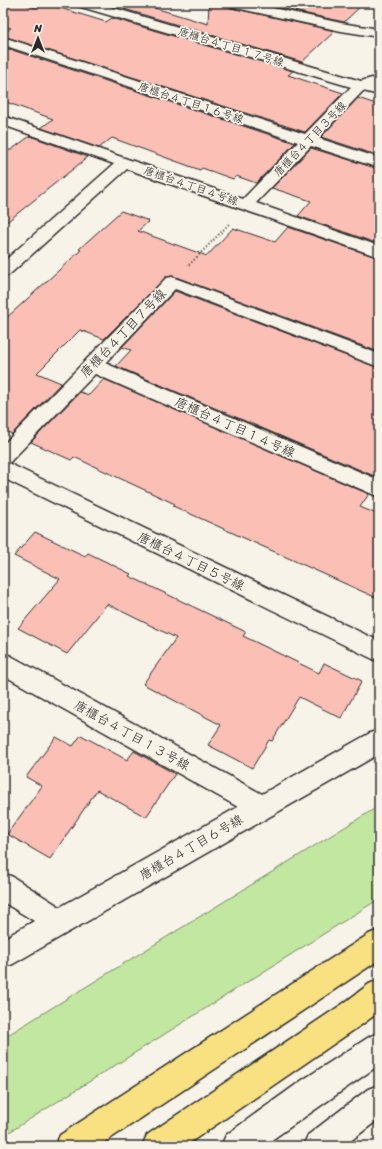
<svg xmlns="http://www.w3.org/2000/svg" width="382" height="1149" font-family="Sriracha,'Klee One',sans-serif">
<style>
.green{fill:#c2e7a1;stroke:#768966}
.building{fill:#fbbfb6;stroke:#2b2b2b}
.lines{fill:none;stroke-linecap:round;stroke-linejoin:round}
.minor-casing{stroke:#2b2b2b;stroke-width:3}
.tertiary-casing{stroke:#2b2b2b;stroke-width:3}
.motorway-casing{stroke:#2b2b2b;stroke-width:3}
.path{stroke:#2b2b2b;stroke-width:2;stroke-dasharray:1 2.5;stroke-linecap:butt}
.minor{fill:#f7f3e8;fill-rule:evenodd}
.tertiary{fill:#f7f3e8;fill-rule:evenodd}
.motorway{fill:#f9e181;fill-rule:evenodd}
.labels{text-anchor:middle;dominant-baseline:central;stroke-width:3.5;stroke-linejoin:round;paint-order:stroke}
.far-street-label{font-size:11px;fill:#2b2b2b;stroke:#f7f3e8}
.street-label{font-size:13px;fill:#2b2b2b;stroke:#f7f3e8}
</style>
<rect width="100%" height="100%" fill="#f7f3e8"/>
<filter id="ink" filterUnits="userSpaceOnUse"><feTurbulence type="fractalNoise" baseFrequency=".025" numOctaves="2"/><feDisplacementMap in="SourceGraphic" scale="8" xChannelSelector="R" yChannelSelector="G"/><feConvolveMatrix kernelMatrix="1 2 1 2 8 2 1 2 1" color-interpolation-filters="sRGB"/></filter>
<g filter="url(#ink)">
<polygon class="green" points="379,806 379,899 3,1136 3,1038"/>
<g class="building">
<polygon points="3,3 21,3 36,8 44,3 106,22 112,18 293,71 288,75 343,93 305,132 3,36 3,34 11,28 3,26"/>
<polygon points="133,3 138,3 208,24 209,3 225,3 227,7 335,31 302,62 124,9"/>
<polygon points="257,3 364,3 344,22"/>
<polygon points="3,47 295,143 256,183 236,176 233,179 202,168 200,170 112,138 99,148 41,128 53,119 3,101"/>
<polygon points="358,98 379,105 379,156 321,137"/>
<polygon points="30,136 88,157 3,225 3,150 11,150"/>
<polygon points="311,148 379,169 379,244 298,216 311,201 272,188"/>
<polygon points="121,211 149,221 138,231 207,256 233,228 275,242 288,227 379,258 379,352 173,276 166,277 104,339 80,330 37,373 61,383 12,434 3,430 3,321 81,250 79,249"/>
<polygon points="175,291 379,368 379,478 116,366 131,350 122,347"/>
<polygon points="104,379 369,494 360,507 379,515 379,599 173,506 175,504 74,457 71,460 31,442 80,392 89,395"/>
<polygon points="35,532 85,556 88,553 131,574 129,576 246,632 243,636 319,673 324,663 362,681 341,718 299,697 272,741 269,740 252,768 208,745 221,725 143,684 176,638 107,604 67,654 18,628 60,579 14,556"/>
<polygon points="81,735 127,760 134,751 175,774 146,817 97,790 50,859 7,834 42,786 26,777 56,737 73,746"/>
</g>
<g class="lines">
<defs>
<g id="minor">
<polygon points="77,3 97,3 361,81 372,78 377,79 379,82 376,85 379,86 379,95 363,91 318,138 379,158 379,168 311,146 256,203 379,246 379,257 127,169 9,275 3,276 3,262 114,164 3,125 3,116 243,199 298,142 3,45 3,37 305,134 351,87 78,6"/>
<polygon points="226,3 250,3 341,23 379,29 379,37 341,31 232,7 227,6"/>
<polygon points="172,277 379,354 379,367 175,289 105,363 379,480 379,497 95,374 10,462 8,463 379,641 379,662 3,478 3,445 166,278"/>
<polygon points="3,653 11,656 262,794 370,733 379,730 379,754 13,964 3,968 3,939 34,921 3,902 3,873 13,877 60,907 238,807 3,675"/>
</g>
<g id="tertiary">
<polygon points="379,1032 379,1065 263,1146 221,1146 226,1135 301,1081 369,1037"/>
<polygon points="379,1085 379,1119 344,1146 303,1146 308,1135 368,1089"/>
</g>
<g id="motorway">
<polygon points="379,930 379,960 99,1146 55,1146 60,1135 369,934"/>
<polygon points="379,980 379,1012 364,1023 185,1146 142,1146 147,1135 344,1003 369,984"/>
</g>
</defs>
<use href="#minor" class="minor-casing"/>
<use href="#tertiary" class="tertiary-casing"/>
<use href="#motorway" class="motorway-casing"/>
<polyline class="path" points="189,265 229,224"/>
<use href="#minor" class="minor"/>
<use href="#tertiary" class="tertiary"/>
<use href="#motorway" class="motorway"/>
</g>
</g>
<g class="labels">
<g class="far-street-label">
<text transform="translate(231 47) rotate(17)">唐櫃台４丁目１７号線</text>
<text transform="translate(191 103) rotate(18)">唐櫃台４丁目１６号線</text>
<text transform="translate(310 139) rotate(-46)">唐櫃台４丁目３号線</text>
<text transform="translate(191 186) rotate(19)">唐櫃台４丁目４号線</text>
</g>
<g class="street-label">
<text transform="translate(123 333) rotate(-46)">唐櫃台４丁目７号線</text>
<text transform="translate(235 427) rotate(24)">唐櫃台４丁目１４号線</text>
<text transform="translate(191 561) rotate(26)">唐櫃台４丁目５号線</text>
<text transform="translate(132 735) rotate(29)">唐櫃台４丁目１３号線</text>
<text transform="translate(191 847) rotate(-30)">唐櫃台４丁目６号線</text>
</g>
</g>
<rect width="382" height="1149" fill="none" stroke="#f7f3e8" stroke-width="16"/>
<rect x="8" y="8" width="366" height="1133" fill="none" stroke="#2b2b2b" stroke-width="1.5" filter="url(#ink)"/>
<g transform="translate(38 38)" stroke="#f7f3e8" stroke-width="3" paint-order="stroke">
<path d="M0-3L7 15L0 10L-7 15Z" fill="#2b2b2b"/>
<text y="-6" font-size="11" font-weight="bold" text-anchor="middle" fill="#2b2b2b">N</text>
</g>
</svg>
